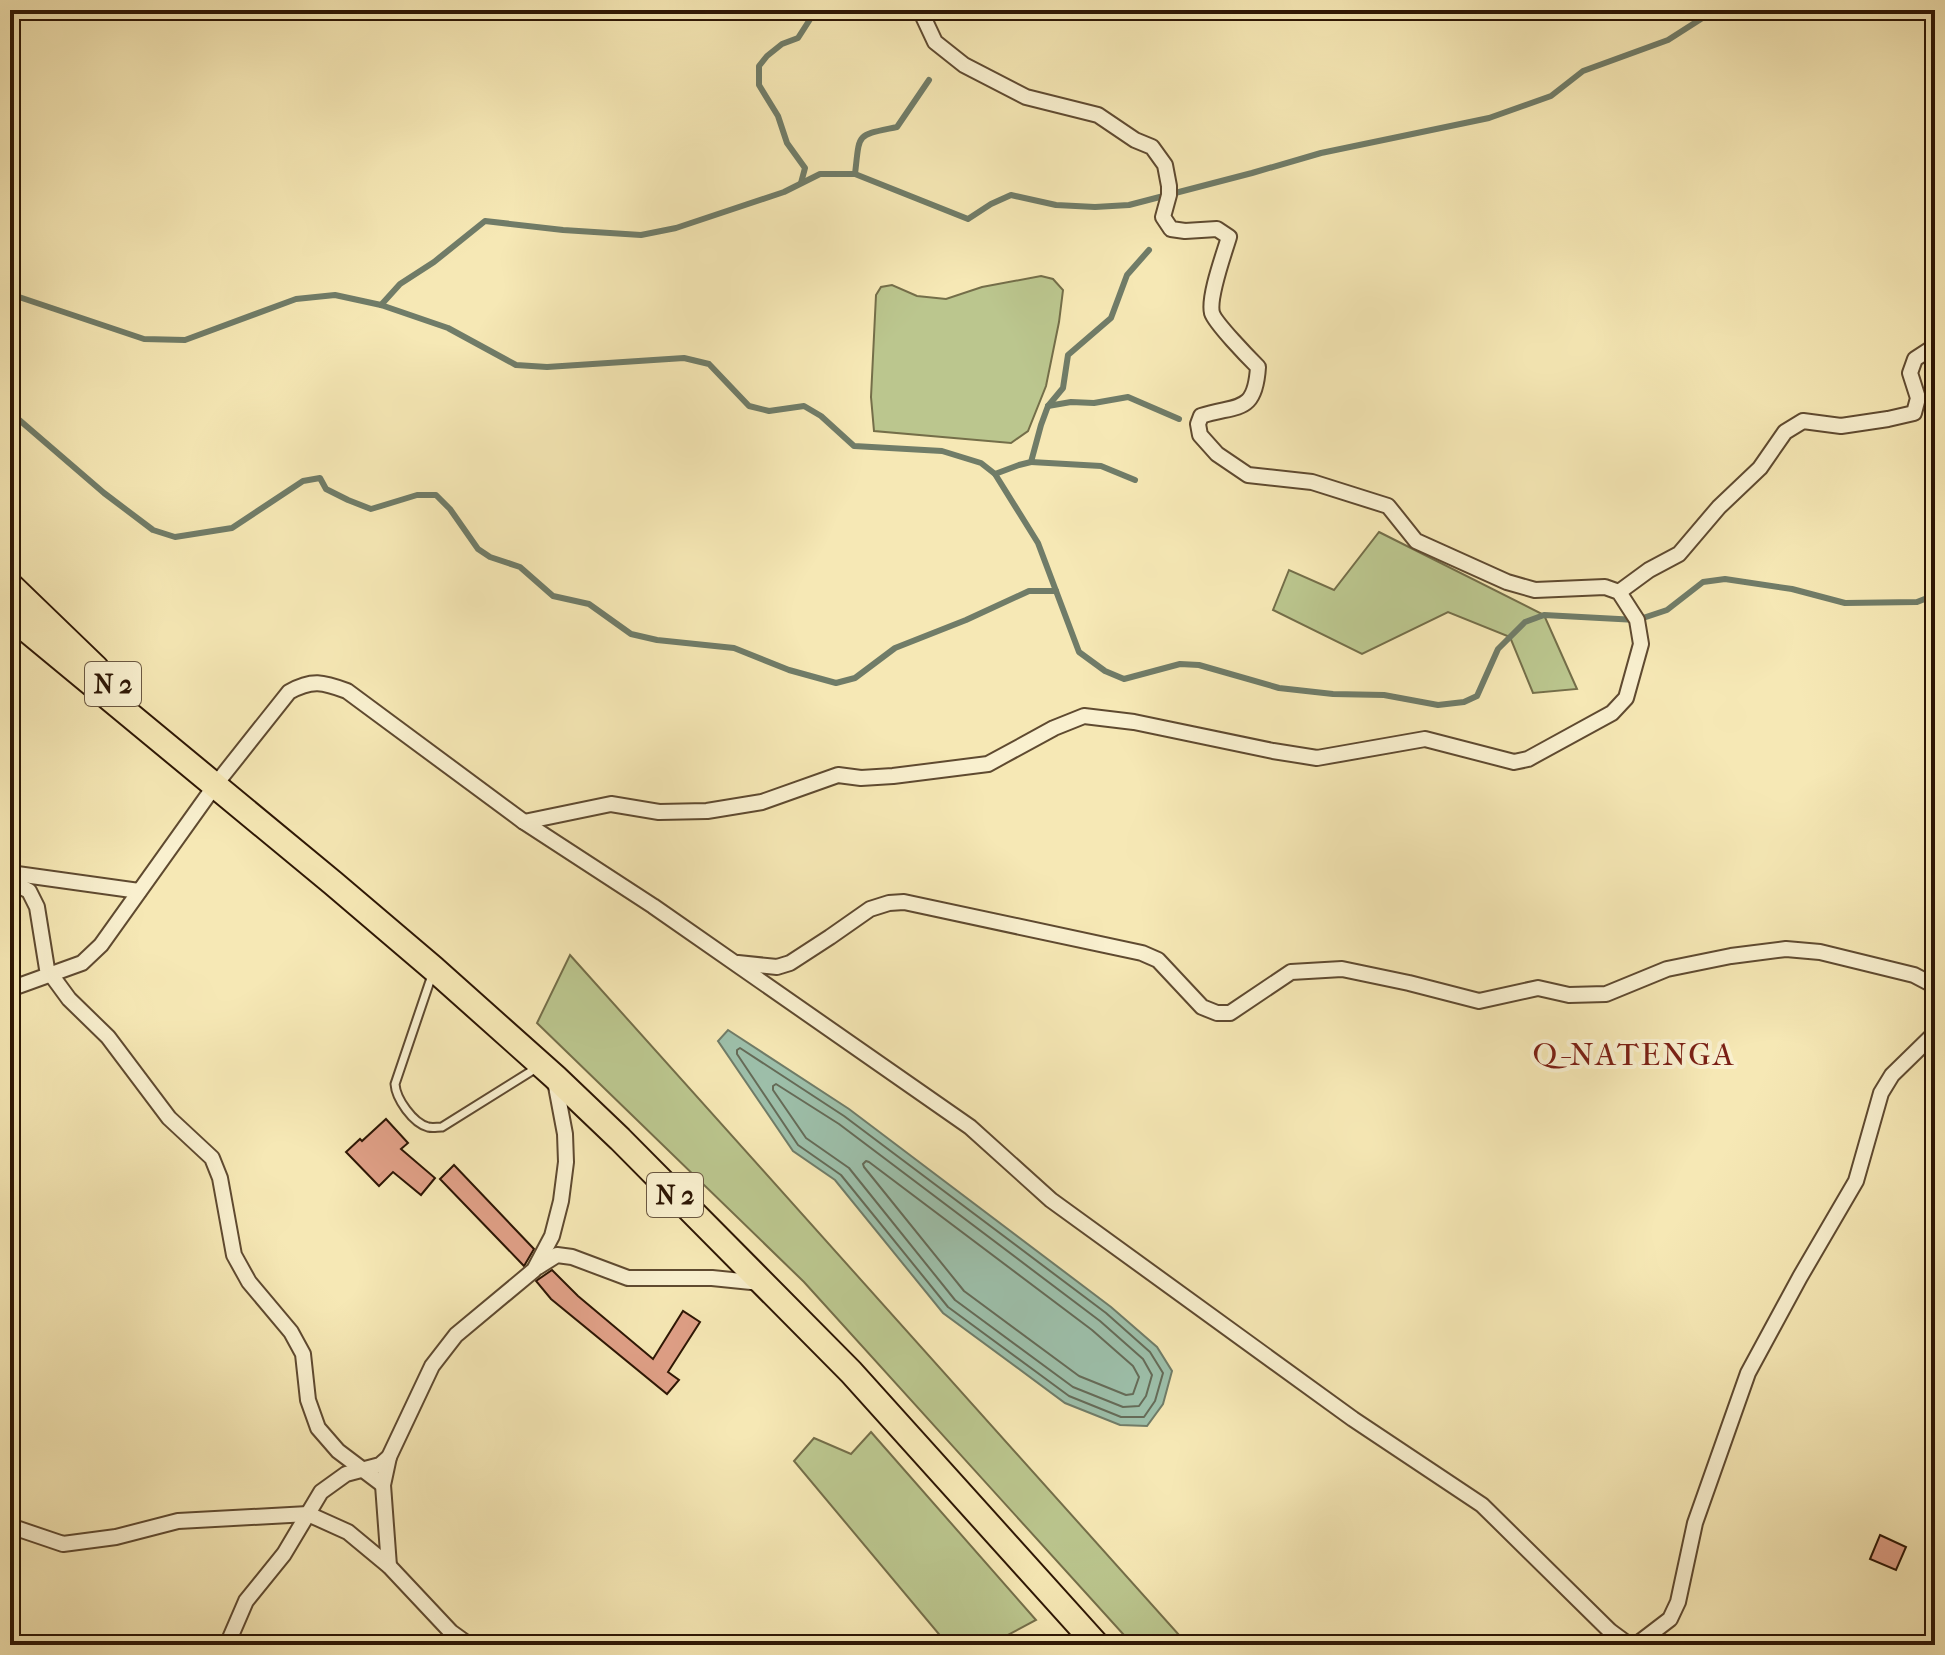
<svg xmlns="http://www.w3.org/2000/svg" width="1945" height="1655" font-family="'IM FELL French Canon',serif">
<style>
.green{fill:#bbc68e;stroke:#746e49;stroke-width:2}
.water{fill:#9dc0ab;stroke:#707c68;stroke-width:2}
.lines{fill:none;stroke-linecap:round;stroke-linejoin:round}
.shore{stroke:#656b58;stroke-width:2}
.stream{stroke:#707c68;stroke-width:6}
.building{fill:#e0a087;stroke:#2d1604;stroke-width:2}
.lane-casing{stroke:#5f4a30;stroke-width:11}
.street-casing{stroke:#5f4a30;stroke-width:18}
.primary-casing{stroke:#2d1604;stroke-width:28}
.lane{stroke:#f9f0cf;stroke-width:7}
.street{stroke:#f9f0cf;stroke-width:14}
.primary{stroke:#f6e8b5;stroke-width:24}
.labels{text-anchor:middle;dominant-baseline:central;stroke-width:8;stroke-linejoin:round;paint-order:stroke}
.shield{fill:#f9f0cf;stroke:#6a5741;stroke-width:2}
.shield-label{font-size:26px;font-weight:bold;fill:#2d1604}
.quarter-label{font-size:32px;letter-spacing:2px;fill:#7a1f14;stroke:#f9f0cf}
</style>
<rect width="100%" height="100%" fill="#f6e8b5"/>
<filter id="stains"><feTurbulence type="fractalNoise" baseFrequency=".0025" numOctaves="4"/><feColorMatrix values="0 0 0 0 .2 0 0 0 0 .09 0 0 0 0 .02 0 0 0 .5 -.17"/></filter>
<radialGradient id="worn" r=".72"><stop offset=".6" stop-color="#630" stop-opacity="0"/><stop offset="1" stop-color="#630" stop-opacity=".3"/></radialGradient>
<g class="green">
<polygon points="1041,276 1053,279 1063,290 1059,322 1046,386 1028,431 1011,443 874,431 871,397 876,295 881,287 892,285 917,296 946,299 982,287"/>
<polygon points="1379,532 1544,615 1577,689 1533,693 1510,637 1448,612 1362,654 1273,610 1289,570 1334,590"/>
<polygon points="570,955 1188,1645 1133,1645 804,1282 537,1023"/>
<polygon points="871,1432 1036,1620 989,1645 948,1645 794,1461 814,1438 851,1454"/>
</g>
<polygon class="water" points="728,1030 849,1109 1111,1307 1157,1347 1172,1371 1163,1404 1147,1426 1120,1425 1065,1403 943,1313 835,1180 793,1151 718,1041"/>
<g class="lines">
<g class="shore">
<polygon points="740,1048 844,1116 1106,1313 1150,1352 1163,1373 1155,1401 1144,1417 1121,1417 1069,1396 948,1307 841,1175 798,1145 737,1054 737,1050"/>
<polygon points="776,1084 839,1124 1100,1321 1143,1359 1152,1375 1146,1396 1139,1406 1123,1407 1073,1387 955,1300 849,1168 806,1138 773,1090 773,1086"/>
<polygon points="866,1161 869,1162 1092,1330 1133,1366 1139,1377 1133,1394 1126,1395 1079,1376 964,1291 864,1167 863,1164"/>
</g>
<g class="stream">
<path d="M855,174C860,132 855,136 897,127L929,80"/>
<polyline points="801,183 805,168 787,143 778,116 759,85 759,66 767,56 782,44 798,38 816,10"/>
<polyline points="10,294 144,339 185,340 296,299 335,295 381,305 448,328 516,365 547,367 684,358 709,364 749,406 769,411 804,406 821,416 854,446 942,451 981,463 995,474 1038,543 1079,652 1105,671 1124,679 1180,664 1199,665 1279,688 1333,694 1384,695 1438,705 1464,702 1477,696 1498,649 1525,622 1544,615 1637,620 1667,610 1703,582 1725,579 1792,589 1845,603 1917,602 1935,595"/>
<polyline points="381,305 400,284 434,262 485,221 563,230 641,235 676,228 784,192 820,174 855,174 968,219 991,204 1011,195 1056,205 1095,207 1129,205 1252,173 1321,153 1489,118 1551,96 1583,71 1668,40 1715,10"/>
<polyline points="1048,406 1071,402 1094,403 1128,397 1179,419"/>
<polyline points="10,412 104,493 153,530 175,537 232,528 303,481 320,478 326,489 348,500 371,509 417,495 436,495 450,509 478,549 490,557 520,567 553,596 589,604 631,634 657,640 734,648 789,670 836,683 855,678 895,648 966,620 1029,591 1056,591"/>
<polyline points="1031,462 1101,466 1135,480"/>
<polyline points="995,474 1019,465 1031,462 1041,425 1048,406 1063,388 1068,355 1111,318 1127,275 1149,250"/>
</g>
</g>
<g class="building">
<polygon points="386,1119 408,1143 401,1149 435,1178 421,1195 393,1172 379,1186 346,1152 360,1139 362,1141"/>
<polygon points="454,1165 534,1249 524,1266 440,1179"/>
<polygon points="552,1270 578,1296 653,1359 683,1311 700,1322 668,1372 679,1380 667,1394 551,1299 536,1281"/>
<polygon points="1880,1535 1906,1547 1896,1570 1870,1559"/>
</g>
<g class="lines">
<defs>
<path id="lane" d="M432,975L395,1084C396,1099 413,1123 428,1127C433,1128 437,1127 442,1127L538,1067"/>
<g id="street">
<polyline points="1619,592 1649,570 1679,554 1719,507 1760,468 1785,432 1803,421 1841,426 1888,419 1914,413 1918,398 1910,373 1915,359 1935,346"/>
<path d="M524,822L611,804L659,812L707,811L762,802L838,775L861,778L893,776L988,764L1054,728L1084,716L1134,722L1273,751L1317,758L1425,739L1514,762L1528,759L1612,713L1626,698L1641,644L1637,620L1619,592L1605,587L1535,590L1507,582L1416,541L1388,506L1312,482L1248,475L1217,454L1200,435L1198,424L1201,416C1237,404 1255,415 1258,367C1249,358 1215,323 1212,313C1208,297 1224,254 1229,237L1217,229L1185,231L1171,229L1163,217L1169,195V186L1165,165L1152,147L1135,140L1098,115L1026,97L964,65L935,42L920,10"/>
<polyline points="10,873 139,891"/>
<polyline points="10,881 29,891 37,907 47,969 69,999 108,1037 169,1118 212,1158 220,1178 234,1255 249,1282 291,1332 303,1354 308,1400 318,1428 338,1451 383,1485"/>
<polyline points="738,963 777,967 790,963 830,937 870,909 889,903 904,902 1142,953 1158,960 1202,1007 1217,1013 1230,1013 1291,972 1342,969 1409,983 1479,1001 1538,988 1569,995 1606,994 1667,969 1731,956 1786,949 1820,952 1914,975 1935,986"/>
<path d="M10,989L82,963L101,945L216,784L289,692C312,679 323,682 347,691L524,822L653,906L970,1127L1051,1200L1353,1419L1482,1505L1610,1631L1629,1645"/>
<polyline points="538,1267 557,1255 572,1257 628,1278 712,1278 761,1283"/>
<polyline points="10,1526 63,1544 116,1537 178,1521 308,1514 348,1532 389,1566 451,1632 469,1645"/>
<polyline points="389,1566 383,1485 389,1457"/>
<polyline points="227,1645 246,1601 284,1554 321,1492 346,1474 380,1465 389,1457 432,1366 456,1335 534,1270 552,1236 561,1201 566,1162 565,1134 555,1081"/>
<polyline points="1636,1645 1670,1619 1678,1602 1695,1523 1748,1373 1800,1277 1856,1181 1881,1093 1892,1075 1935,1033"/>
</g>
<g id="primary">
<polyline points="10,585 96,668"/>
<polyline points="10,616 333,883 434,969 555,1077 620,1139 851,1372 1097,1645"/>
</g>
</defs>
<use href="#lane" class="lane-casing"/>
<use href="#street" class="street-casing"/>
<use href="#primary" class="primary-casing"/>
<use href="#lane" class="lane"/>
<use href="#street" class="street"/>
<use href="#primary" class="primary"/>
</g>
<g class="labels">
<g class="shield">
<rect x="85" y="662" width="56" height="44" rx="6"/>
<rect x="647" y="1173" width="56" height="44" rx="6"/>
</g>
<g class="shield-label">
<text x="113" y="684">N 2</text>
<text x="675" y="1195">N 2</text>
</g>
<g class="quarter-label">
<text x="1634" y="1054">Q-NATENGA</text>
</g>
</g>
<rect width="1945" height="1655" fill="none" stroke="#f6e8b5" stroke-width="40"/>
<rect x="12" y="12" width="1921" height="1631" fill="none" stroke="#2d1604" stroke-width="4"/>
<rect x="20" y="20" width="1905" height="1615" fill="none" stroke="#2d1604" stroke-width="2"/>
<rect width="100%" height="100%" filter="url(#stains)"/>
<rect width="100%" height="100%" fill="url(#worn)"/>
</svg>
